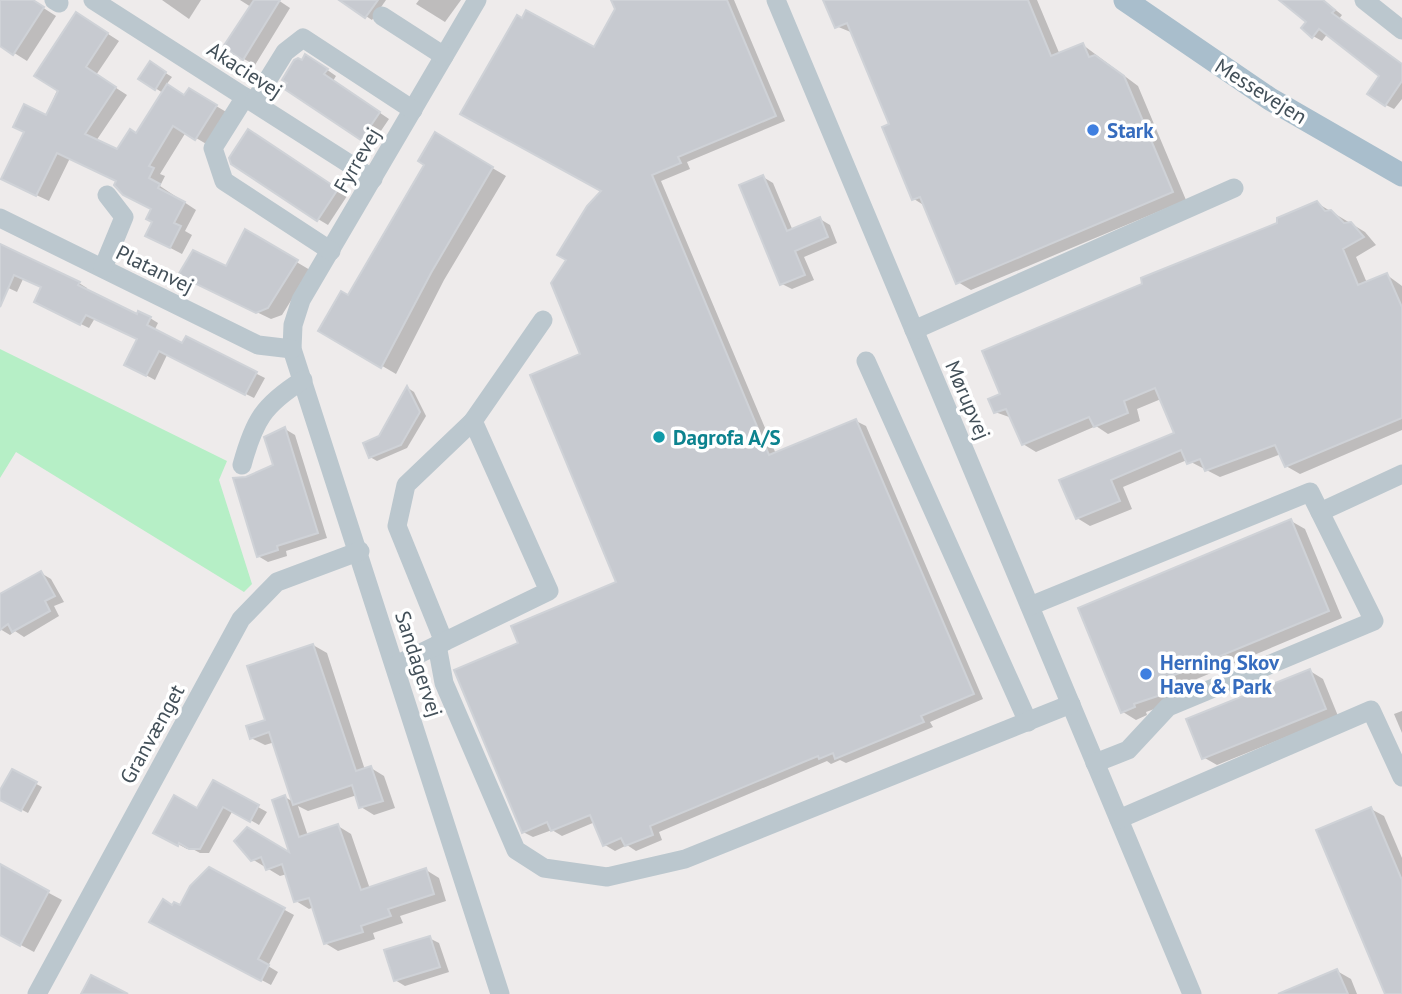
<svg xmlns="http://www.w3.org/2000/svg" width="1402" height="994" font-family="'PT Sans',sans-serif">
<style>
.green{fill:#b6efc6}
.shadow{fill:#0003}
.building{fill:#c7cad0;stroke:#cfd2d7;stroke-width:2}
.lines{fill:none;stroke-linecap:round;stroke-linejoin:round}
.minor{stroke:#bbc7ce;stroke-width:19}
.major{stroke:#a9becc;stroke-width:23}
.shop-dot{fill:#3f7fe0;stroke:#fff;stroke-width:2.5}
.culture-dot{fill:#0f9aa8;stroke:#fff;stroke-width:2.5}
.labels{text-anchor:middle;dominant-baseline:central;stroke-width:7;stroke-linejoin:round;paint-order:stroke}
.street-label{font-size:21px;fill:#435059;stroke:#fff}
.shop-label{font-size:21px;font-weight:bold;fill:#366cbe;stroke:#fff;text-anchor:start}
.culture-label{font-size:21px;font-weight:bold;fill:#0d838f;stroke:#fff;text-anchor:start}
</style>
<rect width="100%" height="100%" fill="#eeebeb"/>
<polygon class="green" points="0,349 227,461 219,480 252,584 244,592 16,452 0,478"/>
<g class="shadow">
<polygon points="0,0 31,0 56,16 27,61 0,44"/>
<polygon points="162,0 201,0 189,19"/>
<polygon points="240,0 278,0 290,8 255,65 244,59 251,7"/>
<polygon points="357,0 386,0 372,20 352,7"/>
<polygon points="419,0 461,0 445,22 416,4"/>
<polygon points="615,0 734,0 785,121 687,162 690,169 661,181 776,454 856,421 866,426 983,699 930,722 933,727 846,763 840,760 831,764 827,761 659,832 662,840 636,851 627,845 615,851 605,845 595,822 562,836 552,830 533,837 523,832 520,644 619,583 568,259 603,191 595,50 617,9"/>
<polygon points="825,0 1037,0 1060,55 1083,45 1138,86 1186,200 971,290 958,282 925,206 914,199 892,125 853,33 836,26"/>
<polygon points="1282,0 1323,0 1342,15 1339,19 1402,65 1402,99 1394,109 1386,105 1381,75 1328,33 1322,41 1313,36 1303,28 1309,21"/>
<polygon points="88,21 119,41 96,75 127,95 96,141 117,152 137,135 163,93 141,79 151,64 172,77 166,85 185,97 189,90 228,113 208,145 186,132 160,174 165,176 160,186 196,210 185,231 192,235 182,254 159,242 153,209 118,181 70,158 49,201 15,185"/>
<polygon points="316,62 336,76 333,81 389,119 372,144 285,88"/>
<polygon points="436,135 506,176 444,280 396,374 321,330 349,297 427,164"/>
<polygon points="259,137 347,196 328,225 318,219"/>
<polygon points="763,177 773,183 793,231 820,219 830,225 837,243 804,257 814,280 792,289 782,284"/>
<polygon points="1317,203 1365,232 1376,245 1356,257 1367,283 1387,275 1402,286 1402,430 1300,474 1286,466 1281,454 1220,477 1187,460 1123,487 1132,509 1090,526 1077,518 1062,481 1176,434 1161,399 1137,409 1140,421 1108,434 1096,426 1036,452 1023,444 1012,418 995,412 1002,395 1144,285 1279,224"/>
<polygon points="246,232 310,270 282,315 271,319 194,282 227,269"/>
<polygon points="0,246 79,283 87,288 85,291 137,316 150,318 158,323 154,331 183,345 186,339 265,378 254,398 167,355 155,380 135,369 139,339 95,318 89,328 44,306 43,288 23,279 17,292 0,284"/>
<polygon points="408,388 414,392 426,416 407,448 377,461 370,457"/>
<polygon points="285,429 295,435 327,538 286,551 287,556 268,562 258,556 246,478 275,466"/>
<polygon points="1291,521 1305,529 1342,618 1180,686 1185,698 1146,712 1147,715 1136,720 1123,712"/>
<polygon points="41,573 51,579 64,602 54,606 59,616 24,637 15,631 10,635 0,629 0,596"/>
<polygon points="313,645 327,653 365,770 371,768 384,776 395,808 374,815 361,807 357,795 308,811 298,806 308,836 338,826 351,834 370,889 426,870 439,878 446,901 400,916 403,923 373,933 375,939 338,951 325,943 314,907 309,909 296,901 287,874 280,876 252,859 236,841 293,856 285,797 295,803 275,742 265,745 251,738 267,721"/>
<polygon points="1310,671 1323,679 1338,716 1217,765 1203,757"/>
<polygon points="1402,711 1402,733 1394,714"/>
<polygon points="12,771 42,787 28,813 0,798"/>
<polygon points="214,782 267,812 259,825 233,810 209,853 200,853 189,847 187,849 156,832 198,810"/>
<polygon points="1371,809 1384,816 1402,858 1402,994 1387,994"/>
<polygon points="0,867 62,900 34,952 0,934"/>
<polygon points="209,869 294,915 268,966 278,972 271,985 161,927"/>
<polygon points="429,938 439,943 449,972 405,986 395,980"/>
<polygon points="1337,971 1351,979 1357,994 1282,994"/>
</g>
<g class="building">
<polygon points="0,0 33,0 44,7 13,55 0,46"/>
<polygon points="254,0 280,0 243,60 223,47"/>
<polygon points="339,0 378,0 365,18"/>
<polygon points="611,0 727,0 776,116 678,157 681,163 652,175 769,455 856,419 974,694 921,716 924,722 835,759 833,753 819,759 818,756 650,826 653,835 625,846 621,838 603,846 590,815 551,831 547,822 522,833 454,670 518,643 511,626 616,582 530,375 580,354 551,283 566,260 557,255 587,206 601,191 460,114 517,15 522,18 526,10 594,47 615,9"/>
<polygon points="823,0 1028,0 1051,56 1083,43 1089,57 1095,55 1124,76 1173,192 956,284 920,197 912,200 882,127 889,124 847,23 835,28"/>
<polygon points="1279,0 1323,0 1335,10 1332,13 1402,64 1402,81 1385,106 1367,94 1379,76 1319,29 1312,38 1301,28 1306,22"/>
<polygon points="76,12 108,33 86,67 116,87 85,134 117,149 130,129 136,133 167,84 184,95 189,88 217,105 195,140 173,126 149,166 154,168 149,178 160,184 158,188 185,202 174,223 181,226 170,248 145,236 152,222 146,219 151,209 123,195 114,185 116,181 57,153 36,196 1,179 24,132 13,127 24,104 46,115 58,91 34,76"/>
<polygon points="305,54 328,69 324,74 380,112 361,140 283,88 287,83 282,80 294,60 298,58 302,60"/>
<polygon points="150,61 166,72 155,90 138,79"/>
<polygon points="248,129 338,189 317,221 231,164 229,158"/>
<polygon points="435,132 493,167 431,273 381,368 318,331 341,291 348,295 424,165 418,161"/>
<polygon points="763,175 787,231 820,217 828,237 795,251 805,275 780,285 739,185"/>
<polygon points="1317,201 1325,211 1331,210 1344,223 1351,222 1364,237 1343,249 1358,285 1387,273 1402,307 1402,418 1285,467 1275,445 1205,471 1200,459 1187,464 1181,450 1111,480 1120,501 1076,519 1059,480 1174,433 1155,388 1124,401 1128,413 1094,427 1089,417 1022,445 1006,409 994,413 988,399 1000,394 982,351 1142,284 1141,278 1277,223 1277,218"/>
<polygon points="245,229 298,260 268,308 256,313 178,275 193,250 226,266"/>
<polygon points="0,244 80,282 78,285 137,314 138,311 151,317 147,325 182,343 186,336 257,372 245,395 159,351 146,376 124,365 137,339 86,315 80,325 34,302 41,287 14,275 0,307"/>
<polygon points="407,386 420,412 401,445 369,458 363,443 379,436"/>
<polygon points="285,427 318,533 277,546 278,550 257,557 233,478 246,477 273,465 264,437"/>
<polygon points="1291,519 1329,611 1167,678 1173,691 1134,704 1135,707 1121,713 1078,608"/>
<polygon points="41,571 55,596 45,601 50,611 12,632 8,624 0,630 0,594"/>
<polygon points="313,644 356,771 371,766 383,801 359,808 352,785 293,805 269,732 250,739 246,726 265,720 247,666"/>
<polygon points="1310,669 1326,709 1202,759 1186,719"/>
<polygon points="12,769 37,782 21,811 0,800 0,790"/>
<polygon points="213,780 259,805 250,822 223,807 200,849 189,849 179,843 178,846 153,833 174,795 197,808"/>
<polygon points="285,795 299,837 338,824 361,890 426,868 434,894 388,909 391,916 361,926 363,932 324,944 309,898 294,902 282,864 266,870 261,857 251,861 234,841 247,827 289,852 272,800"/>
<polygon points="1371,807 1402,880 1402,994 1385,994 1316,830"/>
<polygon points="0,864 49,891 20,946 0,935"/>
<polygon points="209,867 285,908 258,959 269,965 261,981 149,922 163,899 172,905 174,902 180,905 190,886"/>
<polygon points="430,936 440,967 394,981 384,950"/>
<polygon points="1337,969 1348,994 1278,994"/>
<polygon points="91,975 128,994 81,994"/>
</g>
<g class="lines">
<g class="minor">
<polyline points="54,0 59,3"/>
<polyline points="93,0 373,179"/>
<polyline points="477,0 301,300 293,325 292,349 500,994"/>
<polyline points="776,0 1192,994"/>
<polyline points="1364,0 1402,30"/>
<polyline points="382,16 444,56"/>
<polyline points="245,97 213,148 224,181 331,251"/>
<polyline points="254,102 285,52 303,38 413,110"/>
<polyline points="0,218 258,345 292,349"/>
<polyline points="103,268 124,217 107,195"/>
<polyline points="914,330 1234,188"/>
<polyline points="866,361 1028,722"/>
<path d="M242,465C254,421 263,405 303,380"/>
<polyline points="1320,512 1402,474"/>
<polyline points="1030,606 1310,492 1374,621 1168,707 1128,750 1095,763"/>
<polyline points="444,642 397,526 406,485 473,421"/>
<polyline points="437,645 444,683 516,850 544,868 607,877 685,859 1071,704"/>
<polyline points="396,665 549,591 473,421 543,320"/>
<polyline points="1119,819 1371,710 1402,777"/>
<polyline points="37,994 241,619 277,582 360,551"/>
</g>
<polyline class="major" points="1125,0 1270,99 1402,175"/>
</g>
<g class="shop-dot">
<circle cx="1093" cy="130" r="7"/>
<circle cx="1146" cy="674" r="7"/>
</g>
<circle class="culture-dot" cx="659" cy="437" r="7"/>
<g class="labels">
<g class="street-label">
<text transform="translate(245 70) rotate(33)">Akacievej</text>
<text transform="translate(1261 91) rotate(32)">Messevejen</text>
<text transform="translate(357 160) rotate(-60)">Fyrrevej</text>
<text transform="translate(155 269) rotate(26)">Platanvej</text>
<text transform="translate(968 400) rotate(67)">Mørupvej</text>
<text transform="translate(419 664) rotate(72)">Sandagervej</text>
<text transform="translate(152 734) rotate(-61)">Granvænget</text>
</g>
<g class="shop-label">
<text x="1107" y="130">Stark</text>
<text x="1160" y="662">Herning Skov<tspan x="1160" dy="24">Have &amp; Park</tspan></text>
</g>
<g class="culture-label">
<text x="673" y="437">Dagrofa A/S</text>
</g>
</g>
</svg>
